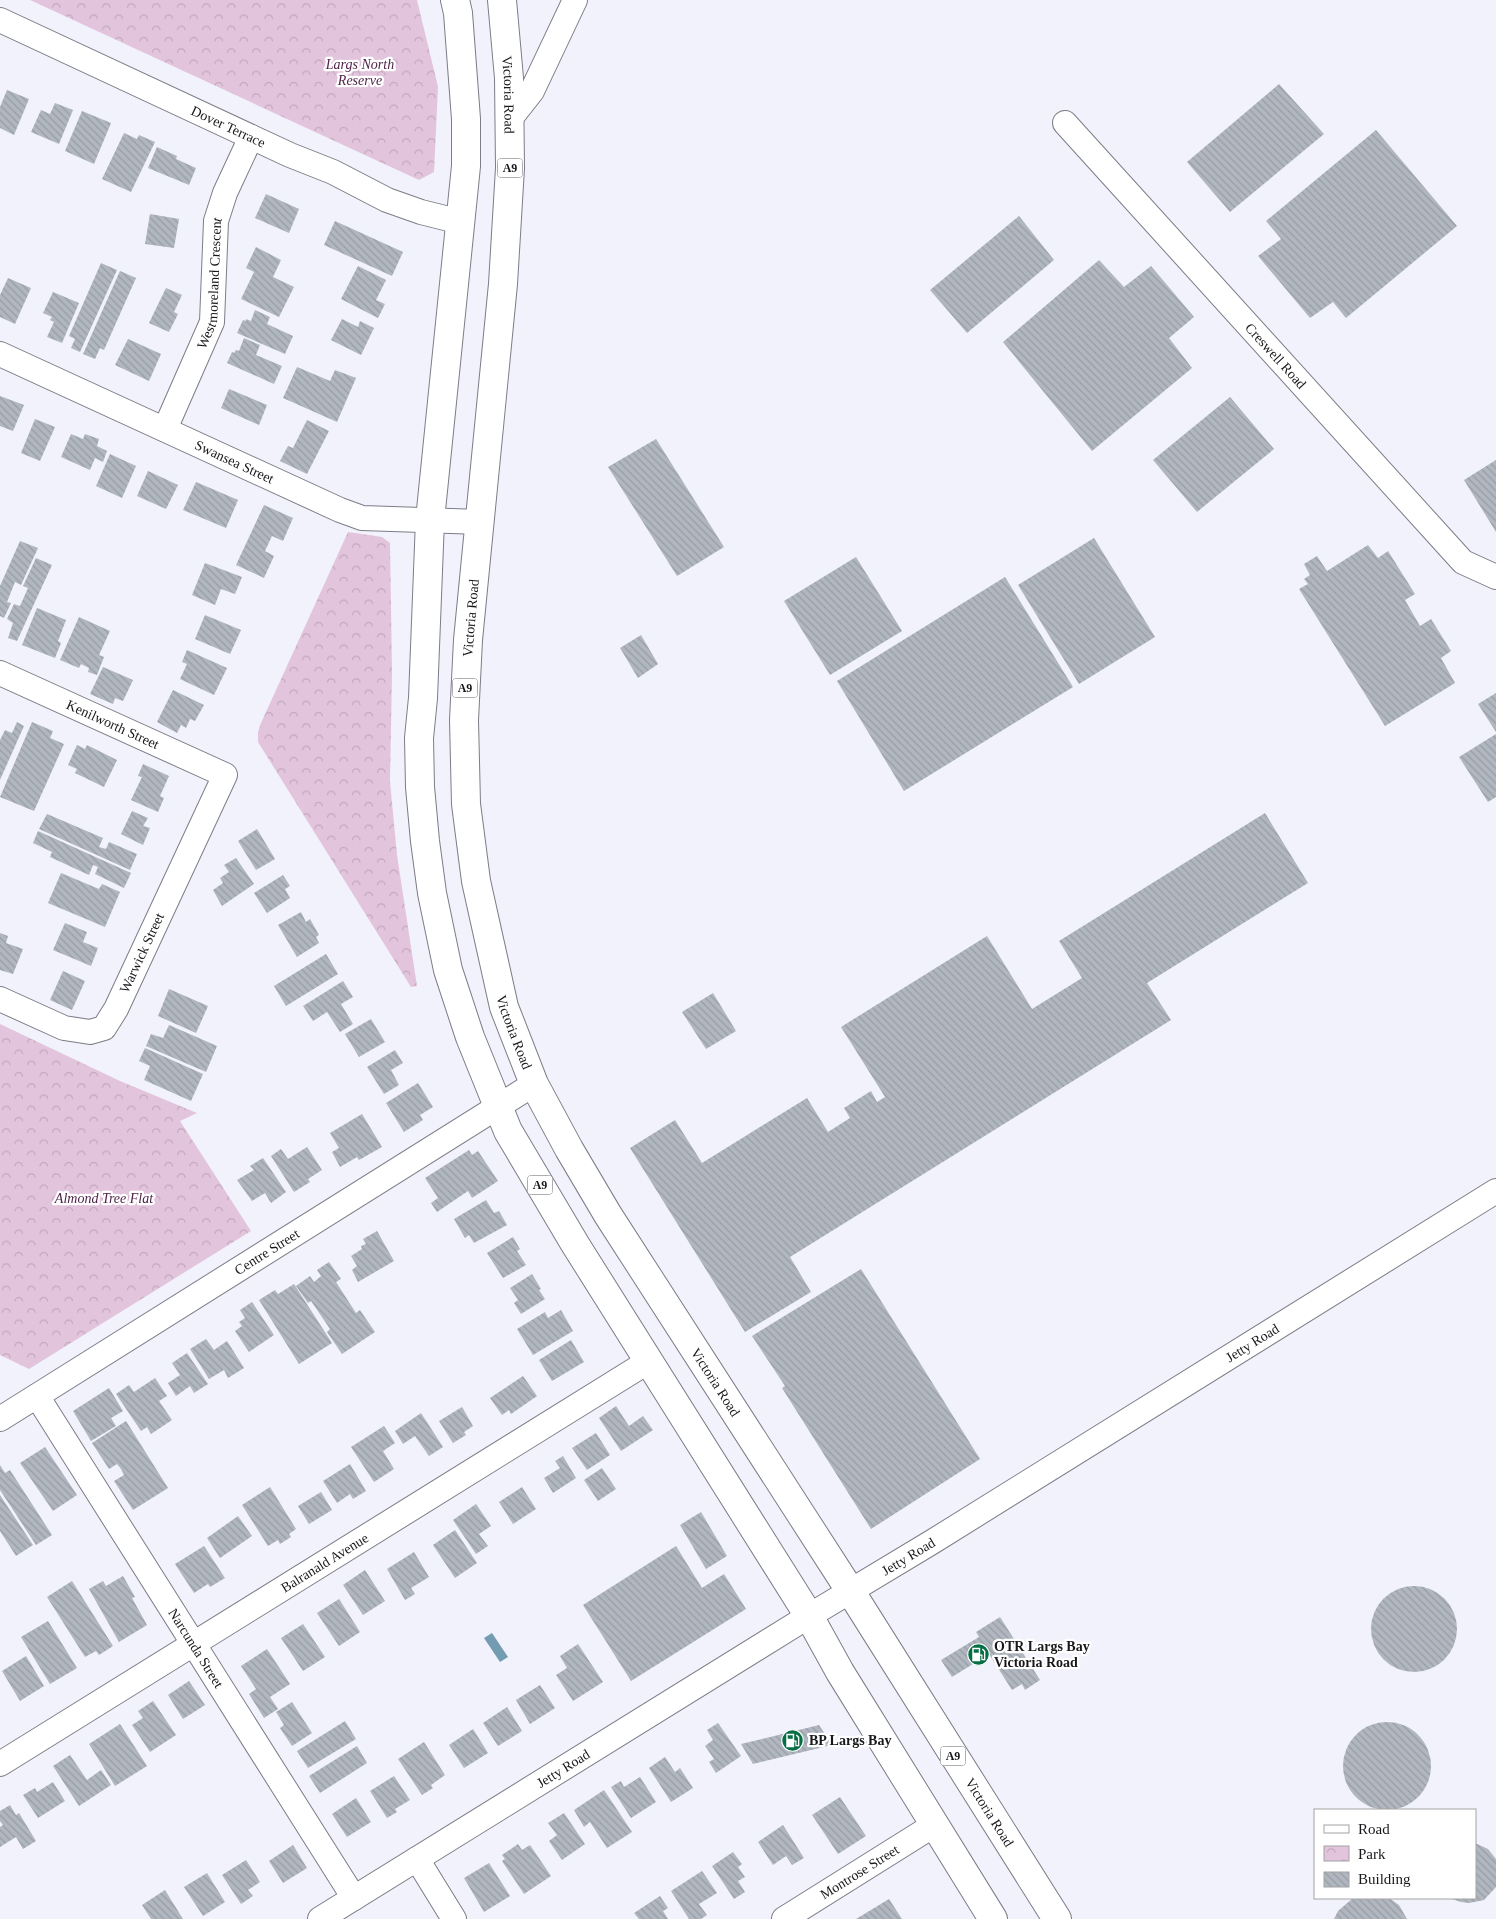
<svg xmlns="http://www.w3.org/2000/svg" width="1496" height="1919" font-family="Georgia,serif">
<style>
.park{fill:url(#park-crowns)}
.water{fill:#739cb3}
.building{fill:url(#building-back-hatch)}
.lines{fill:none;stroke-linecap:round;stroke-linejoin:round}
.minor-casing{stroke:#7c7d86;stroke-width:26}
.highway-casing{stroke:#7c7d86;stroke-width:30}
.minor{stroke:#fff;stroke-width:24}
.highway{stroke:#fff;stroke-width:28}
.labels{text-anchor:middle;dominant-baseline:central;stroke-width:4.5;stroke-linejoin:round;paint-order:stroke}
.shield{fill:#fff;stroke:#5d5d60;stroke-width:1}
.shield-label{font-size:12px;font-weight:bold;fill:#18181c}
.park-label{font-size:14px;font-style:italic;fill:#50244a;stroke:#fff}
.street-label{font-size:14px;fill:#18181c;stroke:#fff}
.poi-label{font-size:14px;font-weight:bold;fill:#18181c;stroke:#fff;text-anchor:start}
</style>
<defs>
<pattern id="park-crowns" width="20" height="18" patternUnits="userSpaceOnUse" patternTransform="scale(1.25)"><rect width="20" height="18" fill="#e3c4dd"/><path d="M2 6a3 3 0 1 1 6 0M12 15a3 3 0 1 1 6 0" fill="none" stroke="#c2a8bd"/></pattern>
<pattern id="building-back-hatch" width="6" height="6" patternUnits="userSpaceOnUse" patternTransform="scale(1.25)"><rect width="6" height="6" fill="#b1b7c0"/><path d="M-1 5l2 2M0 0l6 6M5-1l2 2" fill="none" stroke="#989da4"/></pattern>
</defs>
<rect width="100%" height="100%" fill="#f1f2fc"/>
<g class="park">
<polygon points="30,0 417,0 438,87 434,172 419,180"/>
<polygon points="348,532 382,537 390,543 392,673 390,782 397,855 417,986 411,987 258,742 258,732 261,723"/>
<polygon points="0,1024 120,1081 197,1113 180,1121 251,1231 29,1369 0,1355"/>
</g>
<polygon class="water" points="492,1633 508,1657 500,1662 484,1638"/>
<g class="building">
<polygon points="1279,84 1324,134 1230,212 1187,162"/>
<polygon points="7,90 29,99 14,135 0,128 0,107"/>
<polygon points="55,103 73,110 59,144 31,132 41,110 50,114"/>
<polygon points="82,111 111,123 94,164 65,151"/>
<polygon points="1376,130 1457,226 1346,318 1333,302 1310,318 1258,256 1281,239 1266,221"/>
<polygon points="124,133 137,139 139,135 155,142 131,192 102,179"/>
<polygon points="157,147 177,156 176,159 196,168 189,185 148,168"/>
<polygon points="266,194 299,209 289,233 255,218"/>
<polygon points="150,214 179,219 174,248 145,244"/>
<polygon points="1019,216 1054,260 967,333 930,290"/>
<polygon points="335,221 403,252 392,276 324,245"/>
<polygon points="256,247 281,260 273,277 294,287 279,317 241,299 254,272 246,268"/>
<polygon points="1099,260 1124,287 1151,266 1194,317 1169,338 1192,368 1092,451 1003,342"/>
<polygon points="101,263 117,270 80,352 71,348 75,339 69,336"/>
<polygon points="358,266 386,280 376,300 385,304 378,318 341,299"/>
<polygon points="120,271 136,278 104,350 100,348 95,359 83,354"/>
<polygon points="8,278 31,288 15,324 0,317 0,295"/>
<polygon points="166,288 182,295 174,312 178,314 169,332 149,323"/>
<polygon points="53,292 79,303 62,343 47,337 54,322 50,320 52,317 43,313"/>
<polygon points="255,310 270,317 267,324 293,336 285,354 237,333 243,320 246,321 246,319 251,321"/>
<polygon points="342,319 358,327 360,321 374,328 361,355 331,340"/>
<polygon points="244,338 260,345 256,355 282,366 274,384 227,363 232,352 234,353 236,350 239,351"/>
<polygon points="128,339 161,354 149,381 115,365"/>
<polygon points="297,367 330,381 335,370 356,378 337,422 283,398"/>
<polygon points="229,389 267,405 259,425 221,408"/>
<polygon points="0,396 24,405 13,431 0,426"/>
<polygon points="1230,397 1274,449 1197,512 1153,460"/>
<polygon points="35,419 55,427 40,461 21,453"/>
<polygon points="307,420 329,431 307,474 280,461 288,446 293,448"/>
<polygon points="71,434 83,439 85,434 99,439 97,446 107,451 103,462 95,458 90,470 61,457"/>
<polygon points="656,439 724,547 677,576 608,467"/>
<polygon points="110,454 136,466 122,498 96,486"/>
<polygon points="1496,460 1496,532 1464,480"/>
<polygon points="148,471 178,485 166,509 137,496"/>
<polygon points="196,482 238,500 226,528 183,510"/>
<polygon points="264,505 293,518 283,541 272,536 265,551 274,556 264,578 236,565"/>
<polygon points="1094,538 1155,637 1079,684 1018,585"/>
<polygon points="20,541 38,548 21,585 15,582 7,602 11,603 4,618 0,616 0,586"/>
<polygon points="1368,545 1378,558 1388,551 1415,594 1405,600 1420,626 1431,619 1451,651 1441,658 1455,683 1385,726 1299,589 1308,584 1304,579 1310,575 1304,564 1317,556 1327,571"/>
<polygon points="856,557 902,631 830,675 784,601"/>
<polygon points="36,558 52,565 17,641 8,638 13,623 7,619 14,604 20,606 28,588 23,586"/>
<polygon points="205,563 242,577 235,594 221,589 215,605 192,595"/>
<polygon points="1005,577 1073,687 904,791 837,681"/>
<polygon points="37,608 66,620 58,641 61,643 55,658 22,645"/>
<polygon points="205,615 241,630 230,654 195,639"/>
<polygon points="79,617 110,631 99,655 104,657 97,675 88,672 89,668 81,664 79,668 60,660"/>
<polygon points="641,635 658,664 638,678 620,648"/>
<polygon points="187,650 227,668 214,695 180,679 187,664 182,662"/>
<polygon points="103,667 133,680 123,701 115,698 113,704 90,694"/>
<polygon points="173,690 204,705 195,721 190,719 186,728 181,725 177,733 157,722"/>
<polygon points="1496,693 1496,732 1478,704"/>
<polygon points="17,722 24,726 0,780 0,740 5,730 12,733"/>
<polygon points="32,722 53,731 50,738 64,744 34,811 0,797"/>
<polygon points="1496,734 1496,797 1488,802 1459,757"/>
<polygon points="77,745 85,749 87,745 117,760 104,787 75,773 77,769 68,765"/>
<polygon points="143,764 169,776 160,796 164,798 158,812 131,800 142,777 138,776"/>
<polygon points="132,811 148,818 143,826 150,828 143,845 121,834"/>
<polygon points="1265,813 1308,883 1147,983 1171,1020 790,1257 811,1292 745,1332 630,1148 675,1120 702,1163 807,1098 828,1132 850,1118 844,1108 871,1091 877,1102 885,1097 841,1027 987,936 1032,1009 1082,978 1059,941"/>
<polygon points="47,814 103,838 99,847 106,849 109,842 137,854 130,870 39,829"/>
<polygon points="257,829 275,859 256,870 238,841"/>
<polygon points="38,831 131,873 124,888 95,874 98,867 93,865 89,875 50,857 52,852 33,843"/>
<polygon points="236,858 254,884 222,906 213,890 223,883 220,878 229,872 224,865"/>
<polygon points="61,873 99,889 102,884 120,892 105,927 48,903"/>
<polygon points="283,875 290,886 285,889 290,898 267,913 254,893"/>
<polygon points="301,912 306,922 310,919 319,935 316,937 319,943 297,957 278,925"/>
<polygon points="65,923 87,932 83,942 98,948 91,966 53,950"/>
<polygon points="0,933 8,936 6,943 23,949 13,974 0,970"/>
<polygon points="326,954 338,974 286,1006 274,986"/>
<polygon points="63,971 85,981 72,1010 50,1000"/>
<polygon points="343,981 353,997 341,1004 353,1024 340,1032 327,1012 313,1021 303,1006"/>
<polygon points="169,989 208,1006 196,1033 158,1016"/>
<polygon points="713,993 736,1031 706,1049 682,1012"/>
<polygon points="371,1019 385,1042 359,1057 345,1034"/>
<polygon points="169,1025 217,1046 206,1072 146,1046 151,1034 163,1038"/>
<polygon points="145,1048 203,1074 191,1101 144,1080 150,1066 139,1061"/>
<polygon points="395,1050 403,1063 391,1070 399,1085 384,1094 367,1067"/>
<polygon points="418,1083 433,1107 420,1115 423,1120 404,1132 386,1103"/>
<polygon points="362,1114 382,1147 359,1160 357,1157 340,1167 332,1152 339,1148 330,1133"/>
<polygon points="307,1147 322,1170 308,1179 310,1182 294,1192 271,1156 281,1149 288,1159"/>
<polygon points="469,1150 472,1155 478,1151 498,1181 472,1198 468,1191 437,1212 431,1203 438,1198 425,1178"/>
<polygon points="263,1158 286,1192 271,1203 265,1193 252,1201 237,1180 254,1170 250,1166"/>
<polygon points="486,1200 494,1213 499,1211 507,1225 474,1243 469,1235 465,1238 454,1219"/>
<polygon points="377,1231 394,1261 358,1282 352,1270 357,1266 351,1256 362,1249 361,1246 366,1244 363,1239"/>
<polygon points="513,1237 520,1249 517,1251 526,1265 503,1278 487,1253"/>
<polygon points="329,1262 341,1279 336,1282 356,1313 360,1310 375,1332 342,1354 327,1332 330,1329 311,1301 308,1303 296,1286 310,1276 314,1282 321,1276 317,1270"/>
<polygon points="861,1269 980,1459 871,1529 782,1388 785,1386 752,1336"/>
<polygon points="532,1274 541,1289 539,1290 545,1299 521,1314 514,1303 518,1300 510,1288"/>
<polygon points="294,1284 332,1343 299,1364 259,1300 275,1290 278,1294"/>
<polygon points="252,1302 274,1335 249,1352 235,1331 242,1326 239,1322 245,1318 240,1310"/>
<polygon points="561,1310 573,1331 533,1355 517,1329 545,1312 548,1318"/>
<polygon points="206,1339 214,1350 227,1341 244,1368 228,1378 224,1370 209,1379 190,1349"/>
<polygon points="571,1340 584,1362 552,1381 539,1360"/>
<polygon points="187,1353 208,1384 194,1393 190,1386 176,1396 168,1383 180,1375 172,1363"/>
<polygon points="523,1376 537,1396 511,1414 509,1410 502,1415 490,1398"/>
<polygon points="155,1378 167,1396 159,1401 172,1420 151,1434 147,1427 141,1431 116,1394 129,1385 134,1392"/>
<polygon points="109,1388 123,1411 111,1418 116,1426 91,1441 73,1411"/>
<polygon points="616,1406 629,1426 643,1416 653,1430 621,1451 599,1418"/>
<polygon points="462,1407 473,1426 464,1432 466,1435 453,1443 439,1421"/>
<polygon points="421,1413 443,1447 429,1456 415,1436 403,1444 395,1431"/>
<polygon points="126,1421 168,1488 133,1510 114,1481 124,1475 121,1469 117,1464 109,1469 92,1443"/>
<polygon points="384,1426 395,1443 383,1451 394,1469 374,1482 351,1447"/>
<polygon points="596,1433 610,1455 587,1470 572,1448"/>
<polygon points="45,1447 77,1495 53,1511 20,1463"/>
<polygon points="563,1456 576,1478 553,1493 544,1478 560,1468 555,1461"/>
<polygon points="350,1464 366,1491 353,1499 350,1494 337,1503 323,1481"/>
<polygon points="0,1465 5,1473 10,1470 52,1535 36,1545 0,1490"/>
<polygon points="602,1468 616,1489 598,1501 584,1480"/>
<polygon points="270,1487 296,1529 289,1534 291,1537 280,1544 278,1540 268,1546 242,1505"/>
<polygon points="522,1487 536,1509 513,1524 499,1502"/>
<polygon points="321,1492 332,1510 309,1524 298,1506"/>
<polygon points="0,1495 33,1545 16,1556 0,1531"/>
<polygon points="476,1504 491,1526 479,1534 488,1546 476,1554 453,1520"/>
<polygon points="701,1512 727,1556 706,1569 680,1525"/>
<polygon points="238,1516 252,1536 220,1558 207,1538"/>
<polygon points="455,1530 477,1563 455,1578 433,1545"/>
<polygon points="204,1546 225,1578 210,1587 208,1584 194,1593 175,1564"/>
<polygon points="676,1546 702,1588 724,1574 746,1609 631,1681 583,1605"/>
<polygon points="414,1552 429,1577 411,1588 415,1594 405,1600 387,1569"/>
<polygon points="365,1570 385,1601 363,1615 343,1585"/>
<polygon points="123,1576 135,1597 132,1598 147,1625 119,1642 89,1589 103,1581 106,1586"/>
<polygon points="72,1581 113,1646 99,1655 96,1651 85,1657 47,1597"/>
<circle cx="1414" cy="1629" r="43"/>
<polygon points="339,1599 360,1632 339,1646 317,1613"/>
<polygon points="1000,1617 1040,1680 1025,1690 1022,1684 1012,1690 989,1654 952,1677 941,1660 979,1637 976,1632"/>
<polygon points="48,1621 77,1668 50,1684 21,1637"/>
<polygon points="303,1624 325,1657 303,1671 281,1638"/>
<polygon points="578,1644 603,1682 573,1701 556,1675 567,1668 560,1656"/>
<polygon points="267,1649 290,1684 270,1697 278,1709 264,1718 249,1694 256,1689 241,1666"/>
<polygon points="26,1656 44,1686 20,1701 2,1671"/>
<polygon points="189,1681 205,1705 183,1719 168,1695"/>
<polygon points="540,1685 555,1708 530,1724 516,1700"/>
<polygon points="153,1701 176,1735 150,1752 132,1725 143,1718 138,1711"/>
<polygon points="292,1702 312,1733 292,1746 280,1728 284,1725 276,1712"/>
<polygon points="507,1707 522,1731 498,1746 483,1723"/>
<polygon points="345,1721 356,1739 308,1768 297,1751"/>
<circle cx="1387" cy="1766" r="44"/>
<polygon points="718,1723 741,1756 716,1773 709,1762 714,1759 705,1746 713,1740 707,1730"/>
<polygon points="120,1724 147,1766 115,1786 89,1744"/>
<polygon points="819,1725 832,1745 753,1764 741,1744"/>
<polygon points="473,1729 488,1753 464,1768 449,1745"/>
<polygon points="424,1742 445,1775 431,1785 433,1788 422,1795 398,1759"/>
<polygon points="357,1746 367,1763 320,1793 309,1776"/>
<polygon points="70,1755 87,1780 101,1770 111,1785 79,1806 53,1766"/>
<polygon points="665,1757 675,1772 680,1768 693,1788 671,1802 649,1768"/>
<polygon points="394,1776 410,1800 395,1809 397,1812 387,1818 370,1791"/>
<polygon points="640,1777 656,1802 631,1818 611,1787 621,1781 624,1787"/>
<polygon points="53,1782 65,1801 38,1818 23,1795 35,1788 37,1792"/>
<polygon points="604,1790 632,1832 607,1848 590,1822 584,1827 574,1810"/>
<polygon points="840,1797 866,1836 838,1854 812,1815"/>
<polygon points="356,1798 371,1822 347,1837 332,1814"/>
<polygon points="10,1805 16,1815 19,1813 36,1841 23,1849 16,1837 0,1847 0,1827 3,1825 0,1821 0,1811"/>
<polygon points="564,1813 585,1844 562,1860 549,1841 557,1835 548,1823"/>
<polygon points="783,1825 804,1858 792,1865 786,1856 773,1865 758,1842"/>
<polygon points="1475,1843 1488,1849 1496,1859 1496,1887 1484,1900 1469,1903 1461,1902 1449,1898 1475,1898"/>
<polygon points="518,1844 522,1850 530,1845 551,1876 524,1894 502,1861 505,1859 502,1855"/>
<polygon points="293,1845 307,1868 283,1883 269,1861"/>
<polygon points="733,1852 742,1864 738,1867 745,1877 738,1881 745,1892 734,1899 712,1866"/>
<polygon points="246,1860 260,1882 248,1890 253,1896 241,1904 222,1875"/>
<polygon points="489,1863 510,1896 484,1912 464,1878"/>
<polygon points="702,1871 717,1893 699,1904 707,1915 701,1919 689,1919 671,1891"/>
<polygon points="207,1873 225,1902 203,1916 184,1887"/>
<polygon points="165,1890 183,1919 151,1919 142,1905"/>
<polygon points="660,1896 668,1908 663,1911 668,1919 639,1919 634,1913"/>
<polygon points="1353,1898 1389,1898 1399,1905 1407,1919 1334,1919 1338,1911"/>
<polygon points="889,1899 902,1919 856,1919"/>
</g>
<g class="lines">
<defs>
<g id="minor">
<path id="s1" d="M0,20L290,155L333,172L387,200L421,212L461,222"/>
<polyline points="510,119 532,91 575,0"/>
<path id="s2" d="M1065,123L1463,562L1496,577"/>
<path id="s3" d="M0,354L340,510L362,518L481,522"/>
<path id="s4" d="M165,429L212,322L216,221L225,193L251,137"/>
<path id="s5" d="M0,673L225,775L116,1009L104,1028L90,1032L64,1028L0,999"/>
<path id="s6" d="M37,1396L354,1898"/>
<path id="s7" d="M0,1419L534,1084"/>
<path id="s8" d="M0,1764L649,1361"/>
<polyline points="417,1859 454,1919"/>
<path id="s9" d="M320,1919L809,1616L932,1542L1496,1191"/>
<path id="s10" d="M784,1919L934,1825"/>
</g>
<g id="highway">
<polyline points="455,0 458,13 466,119 466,166 430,520 423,698 419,738 420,787 425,841 432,893 448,970 470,1037 508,1131 575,1244 809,1616 840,1672 993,1919"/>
<path id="s11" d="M502,0L509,78L510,168L503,284L468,640L464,720L466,804L476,881L504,1007L534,1084L569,1149L608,1215L851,1592L1057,1919"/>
</g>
</defs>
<use href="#minor" class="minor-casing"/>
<use href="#highway" class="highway-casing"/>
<use href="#minor" class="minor"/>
<use href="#highway" class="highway"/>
</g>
<defs>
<symbol id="fuel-disc" viewBox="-11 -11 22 22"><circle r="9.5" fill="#056e44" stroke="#fff"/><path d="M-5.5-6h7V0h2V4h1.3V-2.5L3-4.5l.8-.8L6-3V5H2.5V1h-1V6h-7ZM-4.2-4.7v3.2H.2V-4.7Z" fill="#fff"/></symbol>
</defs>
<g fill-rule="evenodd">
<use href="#fuel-disc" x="966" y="1642" width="25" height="25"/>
<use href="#fuel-disc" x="780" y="1728" width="25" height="25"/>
</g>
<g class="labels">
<g class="shield">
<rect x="497.5" y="158.5" width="25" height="19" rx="4"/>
<rect x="452.5" y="678.5" width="25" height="19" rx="4"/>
<rect x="527.5" y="1175.5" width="25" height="19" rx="4"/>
<rect x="940.5" y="1746.5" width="25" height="19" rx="4"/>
</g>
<g class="shield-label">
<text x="510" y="168">A9</text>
<text x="465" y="688">A9</text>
<text x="540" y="1185">A9</text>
<text x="953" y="1756">A9</text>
</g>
<g class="park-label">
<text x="360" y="64">Largs North<tspan x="360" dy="16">Reserve</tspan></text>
<text x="104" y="1198">Almond Tree Flat</text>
</g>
<g class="street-label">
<text stroke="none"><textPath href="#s11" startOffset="95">Victoria Road</textPath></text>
<text stroke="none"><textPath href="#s1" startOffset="252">Dover Terrace</textPath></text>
<text stroke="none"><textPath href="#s4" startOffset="155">Westmoreland Crescent</textPath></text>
<text stroke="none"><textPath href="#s2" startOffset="314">Creswell Road</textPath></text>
<text stroke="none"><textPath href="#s3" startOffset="258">Swansea Street</textPath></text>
<text transform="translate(471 618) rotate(-85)">Victoria Road</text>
<text stroke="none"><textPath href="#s5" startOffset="124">Kenilworth Street</textPath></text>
<text transform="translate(142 953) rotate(-65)">Warwick Street</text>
<text stroke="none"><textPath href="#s11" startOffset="1040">Victoria Road</textPath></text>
<text stroke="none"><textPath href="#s7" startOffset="315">Centre Street</textPath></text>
<text stroke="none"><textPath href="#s9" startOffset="1096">Jetty Road</textPath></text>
<text stroke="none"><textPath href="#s11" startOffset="1445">Victoria Road</textPath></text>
<text stroke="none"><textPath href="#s9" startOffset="691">Jetty Road</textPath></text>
<text stroke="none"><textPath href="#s8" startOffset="382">Balranald Avenue</textPath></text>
<text stroke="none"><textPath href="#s6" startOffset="298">Narcunda Street</textPath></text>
<text stroke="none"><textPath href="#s9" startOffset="286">Jetty Road</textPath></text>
<text stroke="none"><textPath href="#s11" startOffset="1955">Victoria Road</textPath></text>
<text stroke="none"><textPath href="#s10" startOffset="89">Montrose Street</textPath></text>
</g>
<g class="poi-label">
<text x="994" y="1646">OTR Largs Bay<tspan x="994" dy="16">Victoria Road</tspan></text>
<text x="809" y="1740">BP Largs Bay</text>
</g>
</g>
<rect x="1314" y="1809" width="162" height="90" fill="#ffffff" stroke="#a3a3a4"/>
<rect x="1324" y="1825" width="25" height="8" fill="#ffffff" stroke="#a3a3a4"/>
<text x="1358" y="1834" font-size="15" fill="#18181c">Road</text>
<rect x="1324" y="1846" width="25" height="15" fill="url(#park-crowns)" stroke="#a3a3a4"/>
<text x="1358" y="1859" font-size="15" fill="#18181c">Park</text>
<rect x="1324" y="1872" width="25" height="15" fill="url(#building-back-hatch)" stroke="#a3a3a4"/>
<text x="1358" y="1884" font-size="15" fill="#18181c">Building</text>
</svg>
